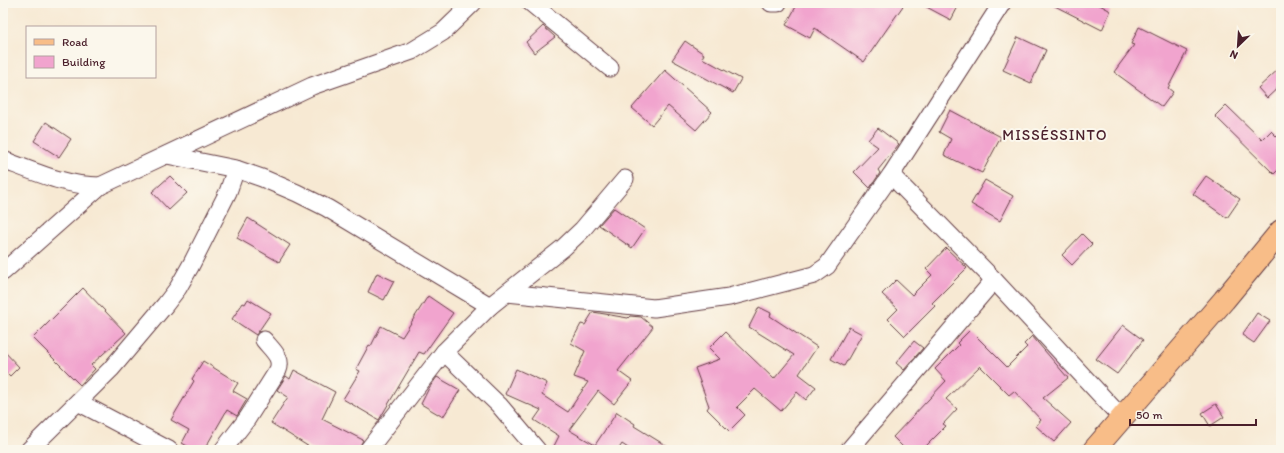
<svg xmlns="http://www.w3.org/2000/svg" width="1284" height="453" font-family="Itim,sans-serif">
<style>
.building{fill:#f1a4ce}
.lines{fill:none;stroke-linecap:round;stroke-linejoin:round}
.minor-casing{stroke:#643d44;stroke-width:19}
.major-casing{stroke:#643d44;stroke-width:24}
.minor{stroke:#fff;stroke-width:17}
.major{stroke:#f8bd88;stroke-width:22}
.labels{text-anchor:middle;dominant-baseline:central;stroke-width:4;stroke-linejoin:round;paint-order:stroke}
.neighbourhood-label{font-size:15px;letter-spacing:1px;fill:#4a1f2b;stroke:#fbf7ec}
</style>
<rect width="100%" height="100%" fill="#fbf7ec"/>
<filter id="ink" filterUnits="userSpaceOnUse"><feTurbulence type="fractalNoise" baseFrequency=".025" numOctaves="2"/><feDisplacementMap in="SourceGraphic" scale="8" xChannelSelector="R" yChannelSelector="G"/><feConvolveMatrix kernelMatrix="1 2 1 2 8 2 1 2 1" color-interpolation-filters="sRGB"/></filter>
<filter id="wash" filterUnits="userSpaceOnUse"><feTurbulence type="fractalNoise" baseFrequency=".012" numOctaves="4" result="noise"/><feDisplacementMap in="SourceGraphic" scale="16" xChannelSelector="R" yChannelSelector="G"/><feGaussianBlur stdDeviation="0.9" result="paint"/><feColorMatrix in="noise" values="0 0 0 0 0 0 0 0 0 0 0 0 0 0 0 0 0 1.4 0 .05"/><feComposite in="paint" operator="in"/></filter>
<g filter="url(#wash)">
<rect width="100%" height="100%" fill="#f7e9d3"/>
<g id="blocks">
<g class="building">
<polygon points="798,3 905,3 864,62 815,28 810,38 786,25"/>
<polygon points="919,3 960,3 951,20"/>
<polygon points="1049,3 1096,3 1109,10 1110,12 1102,30"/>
<polygon points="543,26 555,37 534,53 526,42"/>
<polygon points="1139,27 1187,51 1168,88 1173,92 1162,107 1114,72 1134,45 1131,44"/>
<polygon points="1018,37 1046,50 1031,83 1003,70"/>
<polygon points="685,41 704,54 702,58 741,79 733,93 672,60"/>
<polygon points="1281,67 1281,85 1267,98 1258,88"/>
<polygon points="665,70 712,112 696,130 668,106 652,125 632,108"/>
<polygon points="1226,105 1262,140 1271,131 1281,141 1281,167 1274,174 1215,116"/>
<polygon points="950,110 1001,137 982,173 944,155 951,139 939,132"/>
<polygon points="46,122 71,139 59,157 34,141"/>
<polygon points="878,128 899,144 878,170 880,173 870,188 854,172 878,147 868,140"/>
<polygon points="170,176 187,193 169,210 152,192"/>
<polygon points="1206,176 1240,199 1227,218 1193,194"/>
<polygon points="985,180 1013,196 1000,221 971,204"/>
<polygon points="614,208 645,229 632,248 599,225"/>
<polygon points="248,218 290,245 279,262 237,238"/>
<polygon points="1082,234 1092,244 1072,265 1062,255"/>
<polygon points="946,248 967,268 932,303 935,306 905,336 888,319 898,309 882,294 896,280 912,295 932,275 926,269"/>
<polygon points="377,273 394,281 384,300 368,292"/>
<polygon points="83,288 126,333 91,365 95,369 80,385 33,338"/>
<polygon points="428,296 453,313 424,354 419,352 379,420 343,399 360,371 356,369 369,345 371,346 381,326 402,337"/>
<polygon points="248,299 271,313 256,335 232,319 243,303 245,304"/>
<polygon points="759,307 771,313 770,316 817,347 799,374 816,387 806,400 797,392 781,411 755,389 737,407 745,415 729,431 707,409 709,406 695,368 720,359 709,348 725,332 774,379 794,355 749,327"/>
<polygon points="593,312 628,318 630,316 641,317 653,327 618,371 632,381 614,404 598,391 569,430 595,445 617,412 635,424 634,426 673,450 631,450 622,444 618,450 552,450 559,436 534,420 541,410 505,394 516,369 547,383 542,395 568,412 588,382 574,377 585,351 571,343 581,324 585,325"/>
<polygon points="1257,313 1270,321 1254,343 1242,335"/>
<polygon points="1123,325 1143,340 1117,374 1096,359"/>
<polygon points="849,327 862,334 844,366 831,359"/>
<polygon points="970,330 1007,367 1027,347 1024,344 1032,336 1068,378 1043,398 1071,423 1054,442 1036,426 1041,420 1014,391 1009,395 980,366 946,399 957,409 943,424 946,426 922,450 906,450 893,437 946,381 935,369 959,345 957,343"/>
<polygon points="914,341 923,348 904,370 896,363"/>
<polygon points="3,350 19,367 10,376 3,369"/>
<polygon points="203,361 238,383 233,391 247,399 237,416 227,410 204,450 194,450 182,443 189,430 171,420 194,381 192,379"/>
<polygon points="294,370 335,392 322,419 363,440 358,450 314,450 271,423 288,397 277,390 286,376 290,379"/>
<polygon points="437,377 460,390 443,417 421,404 429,388"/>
<polygon points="1216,404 1224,417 1210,426 1202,413"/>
</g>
</g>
</g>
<g filter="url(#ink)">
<use href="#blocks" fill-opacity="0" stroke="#643d44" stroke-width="1"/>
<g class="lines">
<defs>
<g id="minor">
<polyline points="531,3 610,68"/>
<polyline points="771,3 778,3"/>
<polyline points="1002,3 891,175 994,280 1121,417"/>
<polyline points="167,155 236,169 262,178 297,193 327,208 490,306"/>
<path d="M3,160C35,172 66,186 100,186L312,86L412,51L443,32L473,3"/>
<polyline points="3,272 100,186"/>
<polyline points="507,293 654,308 729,297 814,275 827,266 891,175"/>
<polyline points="444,352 499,405 537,450"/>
<polyline points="78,402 169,450"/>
<polyline points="29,450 111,369 165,305 178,288 191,265 228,192 236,169"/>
<path d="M223,450L247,419L278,370C283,358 272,350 264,340"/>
<polyline points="368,450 444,352 490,306 563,248 582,230 625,179"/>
<polyline points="849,450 994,280"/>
</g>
<polyline id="major" points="1094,450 1224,300 1281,231"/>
</defs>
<use href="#minor" class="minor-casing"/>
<use href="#major" class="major-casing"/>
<use href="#minor" class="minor"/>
<use href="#major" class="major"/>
</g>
</g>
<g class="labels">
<g class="neighbourhood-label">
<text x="1055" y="135">MISSÉSSINTO</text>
</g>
</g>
<rect width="1284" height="453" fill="none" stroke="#fbf7ec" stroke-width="16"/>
<rect x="26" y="26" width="130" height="52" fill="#fbf7ec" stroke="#b4a19f"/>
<rect x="34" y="39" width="20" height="6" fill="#f8bd88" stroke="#b4a19f"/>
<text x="62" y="46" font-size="12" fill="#4a1f2b">Road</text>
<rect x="34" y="56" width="20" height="12" fill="#f1a4ce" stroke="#b4a19f"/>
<text x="62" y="66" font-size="12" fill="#4a1f2b">Building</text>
<g transform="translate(1238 46) rotate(205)" stroke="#fbf7ec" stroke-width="3" paint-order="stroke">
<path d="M0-3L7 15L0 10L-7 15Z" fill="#4a1f2b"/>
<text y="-6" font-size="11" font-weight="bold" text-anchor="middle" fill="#4a1f2b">N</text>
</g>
<path d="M1130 419v6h126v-6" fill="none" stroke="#4a1f2b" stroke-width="2"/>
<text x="1136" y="419" font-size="12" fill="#4a1f2b" stroke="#fbf7ec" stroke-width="3" paint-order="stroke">50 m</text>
</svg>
